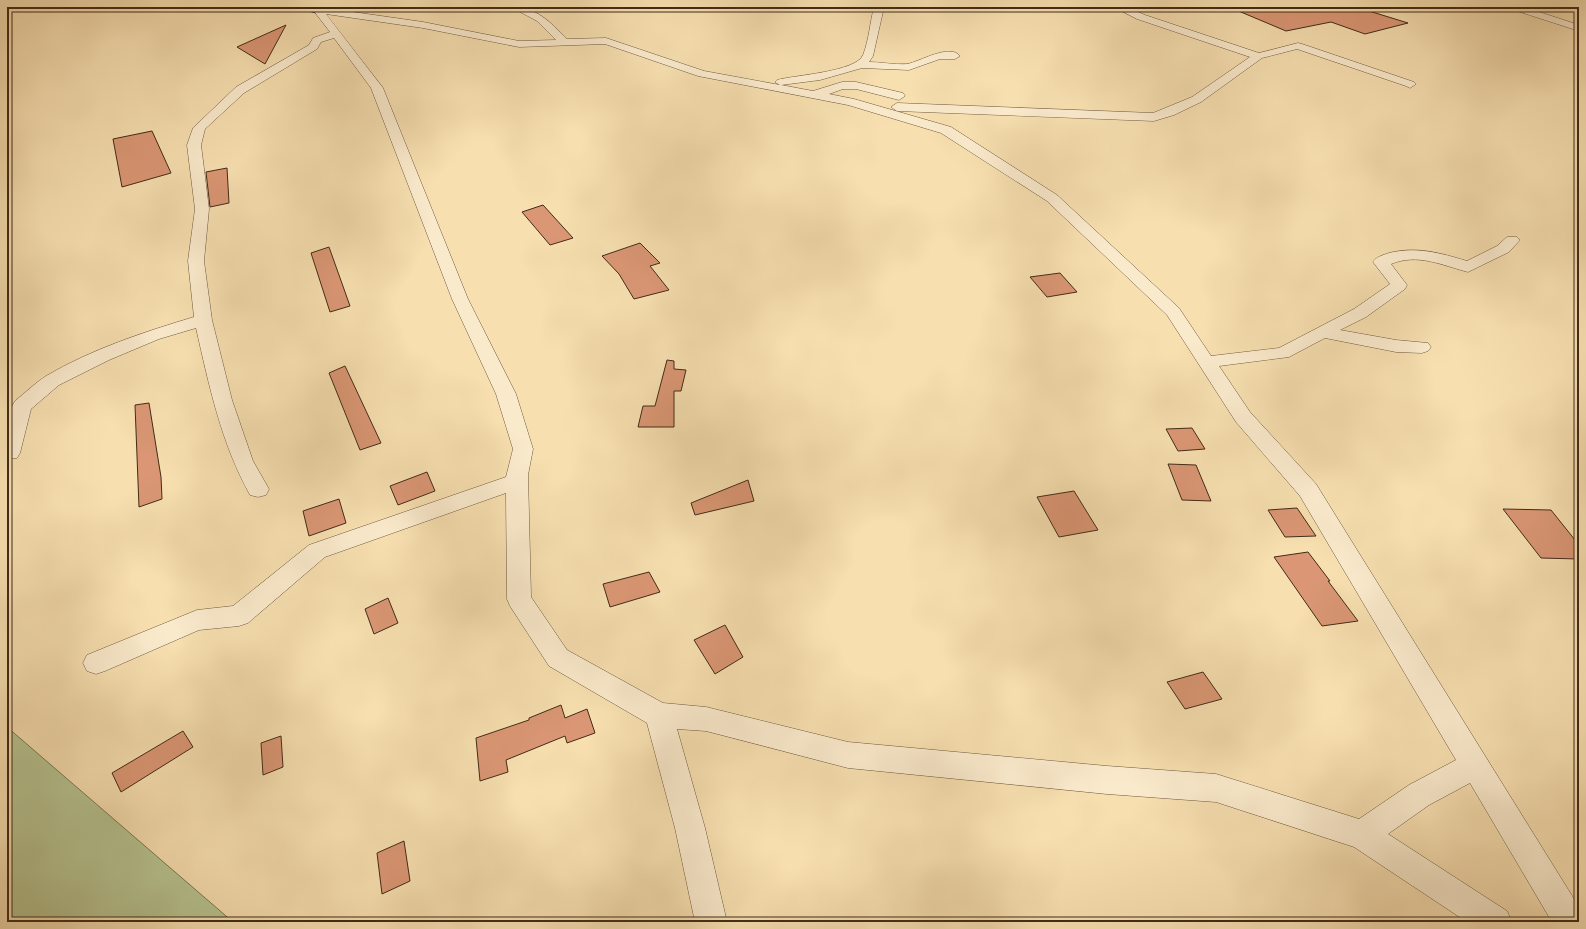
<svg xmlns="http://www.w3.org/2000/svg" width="1586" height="929" font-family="'Gentium Book Plus',serif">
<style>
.green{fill:#b6c390;stroke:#7c7754}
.building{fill:#db9775;stroke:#412b18}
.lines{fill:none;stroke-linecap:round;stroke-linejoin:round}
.minor-casing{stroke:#6e583e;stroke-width:1}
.secondary-casing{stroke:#412b18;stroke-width:2}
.minor{fill:#faeacc;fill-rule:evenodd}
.secondary{fill:#faeacc;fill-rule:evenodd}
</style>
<rect width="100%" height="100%" fill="#f7dfb0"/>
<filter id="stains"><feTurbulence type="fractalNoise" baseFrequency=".005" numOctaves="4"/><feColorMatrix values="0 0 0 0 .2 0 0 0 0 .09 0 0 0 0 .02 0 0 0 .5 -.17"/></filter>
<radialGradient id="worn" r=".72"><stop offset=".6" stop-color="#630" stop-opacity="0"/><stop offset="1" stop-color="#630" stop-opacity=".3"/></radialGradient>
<polygon class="green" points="7,727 233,922 7,922"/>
<g class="building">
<polygon points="1229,7 1356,7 1408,23 1365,34 1331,22 1286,31"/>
<polygon points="286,25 265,64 237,47"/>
<polygon points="152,131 171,173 122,187 113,139"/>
<polygon points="227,168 229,203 210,207 206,172"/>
<polygon points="543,205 573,238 550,245 522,212"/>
<polygon points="640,243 660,263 650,266 669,290 634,299 619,274 602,256"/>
<polygon points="329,247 350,306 330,312 311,253"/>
<polygon points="1060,273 1077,292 1047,297 1030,277"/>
<polygon points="667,360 674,361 674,369 686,370 681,391 674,391 674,427 638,427 643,406 655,406"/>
<polygon points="345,366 381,443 360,450 329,373"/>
<polygon points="149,403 161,477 162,499 139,507 135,405"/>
<polygon points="1192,428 1205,449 1178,451 1166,429"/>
<polygon points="1168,464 1196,465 1211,501 1182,500"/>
<polygon points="427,472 435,491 398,505 390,486"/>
<polygon points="748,480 754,501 695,515 691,503"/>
<polygon points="1074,491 1098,530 1059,537 1037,497"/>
<polygon points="339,499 346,523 309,536 303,511"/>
<polygon points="1297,508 1316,536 1285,537 1268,510"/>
<polygon points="1503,509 1551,510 1579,545 1579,559 1541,558"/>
<polygon points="1308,552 1330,581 1328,581 1358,621 1322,626 1274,557"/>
<polygon points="649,572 660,592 610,607 603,584"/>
<polygon points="388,598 398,623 374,634 365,609"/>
<polygon points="725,625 743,657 715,674 694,640"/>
<polygon points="1203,672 1222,699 1185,709 1167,682"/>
<polygon points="561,705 565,718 587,709 595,733 567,743 565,736 506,760 508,772 480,781 476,738 529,720 529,718"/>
<polygon points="183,731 193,747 121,792 112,773"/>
<polygon points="281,736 283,767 263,775 261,743"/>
<polygon points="404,841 410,881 382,894 377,853"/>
</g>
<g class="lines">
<defs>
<g id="minor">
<path d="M318,7L423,22L519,41L556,40L537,21L511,7C537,7 550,22 567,39L606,38L704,71L780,85L775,82L777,80C795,75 856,72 863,55C869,40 870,22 874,7H884L873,56L869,62C881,62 895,65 907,64C919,62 950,43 960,56L955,59H940L909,70L862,68L820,80L781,85L813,91L842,82H856L903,93L905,96L899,100L856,89H843L829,94L854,99L951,127L1057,195L1179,308L1211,356L1279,348L1354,309L1390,284L1373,262C1376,257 1383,255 1389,253C1417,246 1440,253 1467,261L1497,246L1507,237H1517L1520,240L1509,252L1468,272C1441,265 1418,253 1391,264L1407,285L1405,289L1366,317L1340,330L1396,340L1428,343L1431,347L1428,351L1422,353L1396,352L1325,338L1289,357L1219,366L1250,412L1316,484L1579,907V922H1552L1470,783L1429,805L1388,834L1507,911L1512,922H1467L1354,847L1216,802L1107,794L848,768L706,731L677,729L705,828L727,922H695L675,828L647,723L549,666L510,606L507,599L506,493L325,557L248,623L239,626L199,630L105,671L96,674L87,671L83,663L87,655L197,610L233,606L309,545L506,477L513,449L496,394L452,299L371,88L334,38L321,42L317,49L244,93L205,129L201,145L209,209L204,261L212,320L232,400L253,461L269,489L266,495L258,497L250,495C221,443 209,385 196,328L159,339L109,360L59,385L31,409L20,453L17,458L7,459C7,440 4,418 15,401C25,393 35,383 46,376C92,349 144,332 194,317L188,261L195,209L187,145L193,128L236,87L309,45L313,38L330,32L313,10ZM326,14L423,28L519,47L605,44L698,76L848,105L941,133L1047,201L1167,315L1236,422L1300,496L1456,760L1409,785L1359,819L1216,774L1107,766L848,742L706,707L663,703L567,650L531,597L528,475L533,449L516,394L468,299L383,88Z"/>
<polygon points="1114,7 1127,7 1145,15 1259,53 1298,43 1302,44 1414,82 1416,84 1410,88 1406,86 1297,49 1262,58 1201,102 1174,115 1154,121 897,111 891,107 897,103 1153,113 1192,97 1250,57 1137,19"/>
<polygon points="1509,7 1524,7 1579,25 1579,31 1511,9"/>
</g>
<polygon id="secondary" points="303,7 319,7 323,10 318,13 304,9"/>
</defs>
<use href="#minor" class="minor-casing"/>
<use href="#secondary" class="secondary-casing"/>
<use href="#minor" class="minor"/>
<use href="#secondary" class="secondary"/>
</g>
<rect width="1586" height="929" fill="none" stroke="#f7dfb0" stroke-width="24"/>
<rect x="8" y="8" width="1570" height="913" fill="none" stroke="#412b18" stroke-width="2"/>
<rect x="12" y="12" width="1562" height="905" fill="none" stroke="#412b18"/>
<rect width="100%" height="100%" filter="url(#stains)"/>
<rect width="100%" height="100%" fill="url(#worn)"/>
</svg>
